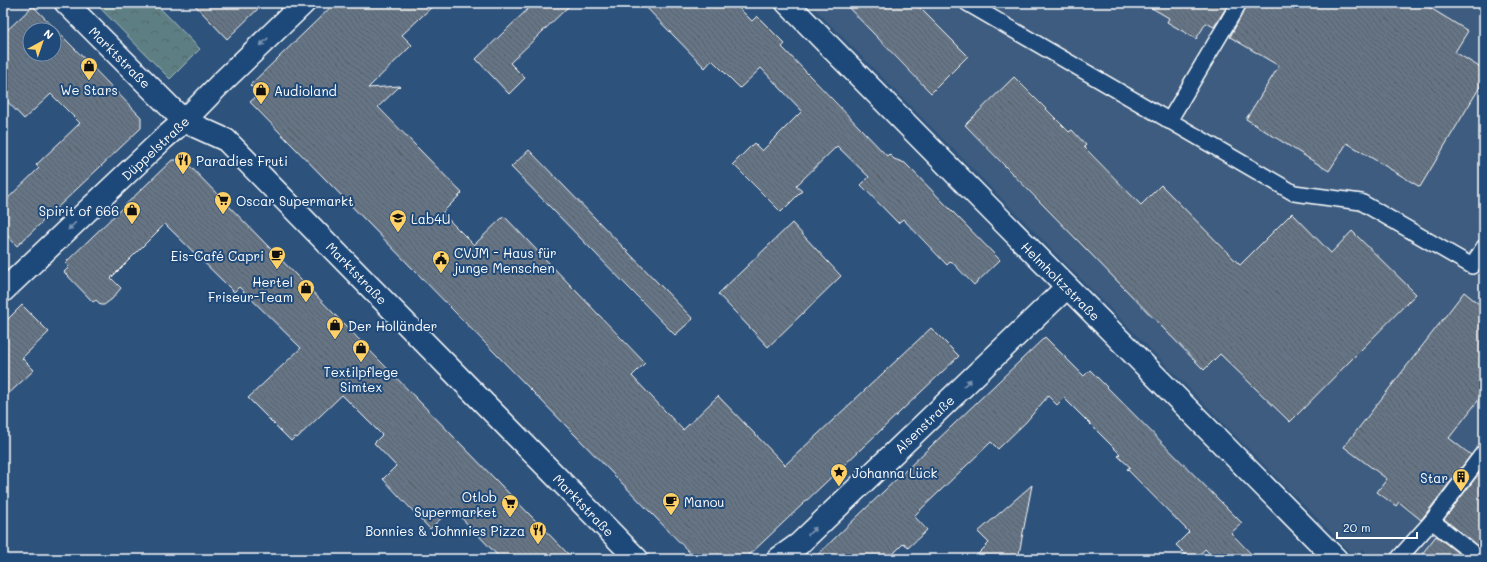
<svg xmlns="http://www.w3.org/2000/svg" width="1487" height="562" font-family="Mali,sans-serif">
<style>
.built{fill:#3e5c7f}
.forest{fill:url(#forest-crowns);stroke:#aebfc2}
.building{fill:url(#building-back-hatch);stroke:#fff;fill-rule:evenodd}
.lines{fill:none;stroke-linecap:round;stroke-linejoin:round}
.service-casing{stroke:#fff;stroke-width:18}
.pedestrian-casing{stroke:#fff;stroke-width:25}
.minor-casing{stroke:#fff;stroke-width:25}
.service{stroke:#1f4a7a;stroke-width:15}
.pedestrian{stroke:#1f4a7a;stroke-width:22}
.minor{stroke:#1f4a7a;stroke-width:22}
.oneway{fill:#7992af}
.labels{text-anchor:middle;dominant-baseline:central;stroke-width:4;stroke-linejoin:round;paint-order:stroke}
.street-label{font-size:13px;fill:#fff;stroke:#1f4a7a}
.poi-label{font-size:13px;fill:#fff;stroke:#1f4a7a;text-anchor:start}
</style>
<defs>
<pattern id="forest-crowns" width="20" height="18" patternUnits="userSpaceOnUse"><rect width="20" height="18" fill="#5d7f84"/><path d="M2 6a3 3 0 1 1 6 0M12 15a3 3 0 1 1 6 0" fill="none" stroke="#55686b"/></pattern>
<pattern id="building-back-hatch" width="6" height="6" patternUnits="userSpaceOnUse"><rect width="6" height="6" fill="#667486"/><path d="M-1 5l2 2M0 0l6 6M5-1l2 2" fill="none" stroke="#585e66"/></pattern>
</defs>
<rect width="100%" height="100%" fill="#2d527c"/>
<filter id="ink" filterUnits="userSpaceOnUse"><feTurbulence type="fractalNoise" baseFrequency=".025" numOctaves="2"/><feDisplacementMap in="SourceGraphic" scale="8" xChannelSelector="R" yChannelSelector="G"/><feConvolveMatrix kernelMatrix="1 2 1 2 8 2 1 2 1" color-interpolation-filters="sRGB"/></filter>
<g filter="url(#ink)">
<polygon class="built" points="809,3 1484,3 1484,557 1482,559 1373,559 1363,549 1356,558"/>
<polygon class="forest" points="95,3 155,3 200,49 170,79"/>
<g class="building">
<polygon points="193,3 264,3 227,39"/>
<polygon points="335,3 436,3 402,35 412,45 368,88 400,86 378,107 462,193 442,213 474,245 504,216 645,363 632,376 683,430 718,396 785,465 931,328 959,356 745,559 696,559 250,102 259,94 250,85"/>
<polygon points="534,3 572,3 510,63 525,78 509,94 476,59"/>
<polygon points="642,3 734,3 752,21 757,16 785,44 782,47 887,156 889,154 894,159 905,163 1000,260 974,285 951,261 947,265 903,219 898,223 861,185 869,177 837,146 796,186 802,191 781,212 733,164 754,143 762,151 802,111 761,68 740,88 712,60 705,68"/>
<polygon points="844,3 915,3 968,56 931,93"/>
<polygon points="1143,3 1229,3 1214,27 1206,23 1196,39 1167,22 1169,18"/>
<polygon points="1248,3 1422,3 1468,31 1455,52 1484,70 1484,80 1420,187 1347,143 1329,171 1246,119 1279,66 1230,37"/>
<path d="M33,6L141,117V128L17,246L3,231V203L39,168L36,165L80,123L51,94L24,119L3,97V34ZM30,30H54V54H30Z"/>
<polygon points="1014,77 1069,132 1072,130 1086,145 1084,147 1141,205 1161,185 1240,265 1292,213 1331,253 1352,231 1416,294 1290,422 1220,354 1204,370 965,125"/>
<polygon points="529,150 693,319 675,335 511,167"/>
<polygon points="172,160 184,160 573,559 501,559 452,508 430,529 383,479 396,466 374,443 382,435 342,395 297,438 295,437 291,441 248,398 301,348 239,287 234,292 165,224 111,278 121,288 112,299 104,305 101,305 96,300 93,302 64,272 69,267 65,263"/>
<polygon points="792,223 841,276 768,347 718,294"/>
<polygon points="1464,292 1484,308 1484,393 1449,438 1471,455 1421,520 1399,502 1396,506 1377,492 1387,479 1344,447"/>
<polygon points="22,305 49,332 22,358 34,370 3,399 3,324"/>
<polygon points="1045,337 1084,376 1090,370 1242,523 1231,533 1256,559 1215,559 1205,549 1196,559 1190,559 1176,545 1189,532 1127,469 1130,467 1118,456 1120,454 1064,398 1057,405 1048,396 1026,422 998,449 991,442 914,516 927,530 908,548 904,543 888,559 813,559"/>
<polygon points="1484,467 1484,551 1444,519"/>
<polygon points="1032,485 1018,559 973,559 989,543 978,532"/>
<polygon points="1436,536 1466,559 1418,559"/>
</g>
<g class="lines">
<defs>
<g id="service">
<polyline points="967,3 1294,193 1361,202 1472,266 1484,247"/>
<polyline points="1169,121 1239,3"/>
<polyline points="1432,521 1480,559"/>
<polyline points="1398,559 1432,521 1484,452"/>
</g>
<polyline id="pedestrian" points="66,3 184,121 226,140 637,559"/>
<g id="minor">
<polyline points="787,3 1336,559"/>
<polyline points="3,291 163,139 184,121 221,83 304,3"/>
<polyline points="778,559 799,544 1067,287"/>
</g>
</defs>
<use href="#service" class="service-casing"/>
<use href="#pedestrian" class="pedestrian-casing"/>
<use href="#minor" class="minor-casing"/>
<use href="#service" class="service"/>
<use href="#pedestrian" class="pedestrian"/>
<use href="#minor" class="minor"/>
</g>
<defs><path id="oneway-solid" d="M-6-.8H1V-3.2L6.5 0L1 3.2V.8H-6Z"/></defs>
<g class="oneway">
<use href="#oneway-solid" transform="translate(264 42) rotate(136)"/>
<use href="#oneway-solid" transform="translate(72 226) rotate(136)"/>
<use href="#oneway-solid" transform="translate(967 383) rotate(-44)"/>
<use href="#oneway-solid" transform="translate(812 531) rotate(-44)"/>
</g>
</g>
<defs>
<symbol id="shop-pin" viewBox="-11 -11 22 30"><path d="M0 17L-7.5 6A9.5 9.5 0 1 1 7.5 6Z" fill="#ffd166" stroke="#1f4a7a"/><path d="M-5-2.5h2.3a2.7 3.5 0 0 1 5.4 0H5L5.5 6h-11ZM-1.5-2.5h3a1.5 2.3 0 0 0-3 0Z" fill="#111"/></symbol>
<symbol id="restaurant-pin" viewBox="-11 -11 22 30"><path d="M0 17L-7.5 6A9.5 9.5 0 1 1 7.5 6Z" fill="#ffd166" stroke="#1f4a7a"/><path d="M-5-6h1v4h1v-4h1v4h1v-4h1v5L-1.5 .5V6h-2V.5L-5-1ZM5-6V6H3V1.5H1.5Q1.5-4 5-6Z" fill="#111"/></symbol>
<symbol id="supermarket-pin" viewBox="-11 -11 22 30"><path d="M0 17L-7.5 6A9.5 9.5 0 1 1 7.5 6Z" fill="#ffd166" stroke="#1f4a7a"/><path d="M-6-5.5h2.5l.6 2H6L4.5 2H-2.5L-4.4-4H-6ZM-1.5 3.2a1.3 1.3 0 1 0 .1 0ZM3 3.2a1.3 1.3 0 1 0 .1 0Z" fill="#111"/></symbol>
<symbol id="university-pin" viewBox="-11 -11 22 30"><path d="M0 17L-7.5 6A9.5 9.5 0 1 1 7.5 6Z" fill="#ffd166" stroke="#1f4a7a"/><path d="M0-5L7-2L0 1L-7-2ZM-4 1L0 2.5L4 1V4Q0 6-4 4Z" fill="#111"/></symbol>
<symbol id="cafe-pin" viewBox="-11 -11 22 30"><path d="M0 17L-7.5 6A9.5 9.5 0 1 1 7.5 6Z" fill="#ffd166" stroke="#1f4a7a"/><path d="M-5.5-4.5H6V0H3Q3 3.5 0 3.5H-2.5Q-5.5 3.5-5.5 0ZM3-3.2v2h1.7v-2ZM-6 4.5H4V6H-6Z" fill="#111"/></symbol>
<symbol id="civic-pin" viewBox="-11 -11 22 30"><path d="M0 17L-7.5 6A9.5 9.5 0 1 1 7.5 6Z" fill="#ffd166" stroke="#1f4a7a"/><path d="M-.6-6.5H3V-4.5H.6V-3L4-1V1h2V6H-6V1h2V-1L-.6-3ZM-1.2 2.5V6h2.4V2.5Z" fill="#111"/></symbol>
<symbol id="sight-pin" viewBox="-11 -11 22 30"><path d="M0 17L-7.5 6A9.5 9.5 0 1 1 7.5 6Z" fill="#ffd166" stroke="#1f4a7a"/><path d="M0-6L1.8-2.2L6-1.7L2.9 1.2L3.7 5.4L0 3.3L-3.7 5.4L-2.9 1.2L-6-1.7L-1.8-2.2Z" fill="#111"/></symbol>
<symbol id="building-pin" viewBox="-11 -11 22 30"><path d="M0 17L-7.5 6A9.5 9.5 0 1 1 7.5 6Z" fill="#ffd166" stroke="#1f4a7a"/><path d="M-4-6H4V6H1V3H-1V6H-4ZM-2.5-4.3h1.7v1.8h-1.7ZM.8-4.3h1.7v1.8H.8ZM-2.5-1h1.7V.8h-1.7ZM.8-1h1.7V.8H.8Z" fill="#111"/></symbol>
</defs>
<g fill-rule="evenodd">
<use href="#shop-pin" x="79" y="56" width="20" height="27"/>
<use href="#shop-pin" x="251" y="80" width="20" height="27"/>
<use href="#restaurant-pin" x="173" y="150" width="20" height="27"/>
<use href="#supermarket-pin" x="213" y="190" width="20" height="27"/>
<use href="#shop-pin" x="122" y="200" width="20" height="27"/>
<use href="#university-pin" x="388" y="208" width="20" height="27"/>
<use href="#cafe-pin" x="267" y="245" width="20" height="27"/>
<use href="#civic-pin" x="431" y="249" width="20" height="27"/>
<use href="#shop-pin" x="296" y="278" width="20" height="27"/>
<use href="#shop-pin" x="325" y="315" width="20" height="27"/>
<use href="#shop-pin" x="351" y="338" width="20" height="27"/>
<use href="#sight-pin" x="829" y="462" width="20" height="27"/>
<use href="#building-pin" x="1451" y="467" width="20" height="27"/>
<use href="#cafe-pin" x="661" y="491" width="20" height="27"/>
<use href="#supermarket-pin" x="500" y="493" width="20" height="27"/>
<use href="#restaurant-pin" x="528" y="520" width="20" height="27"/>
</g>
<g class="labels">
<g class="street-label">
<text transform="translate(120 57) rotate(45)">Marktstraße</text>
<text transform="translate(155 148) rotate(-43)">Düppelstraße</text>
<text transform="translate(357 273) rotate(46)">Marktstraße</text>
<text transform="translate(1061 281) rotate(45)">Helmholtzstraße</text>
<text transform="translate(924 424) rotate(-44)">Alsenstraße</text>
<text transform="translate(584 505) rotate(46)">Marktstraße</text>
</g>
<g class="poi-label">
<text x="89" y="89" text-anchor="middle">We Stars</text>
<text x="274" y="90">Audioland</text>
<text x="196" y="160">Paradies Fruti</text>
<text x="236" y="200">Oscar Supermarkt</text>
<text x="119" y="210" text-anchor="end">Spirit of 666</text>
<text x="411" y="218">Lab4U</text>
<text x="454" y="252">CVJM - Haus für<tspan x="454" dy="15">junge Menschen</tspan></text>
<text x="264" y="255" text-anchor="end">Eis-Café Capri</text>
<text x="293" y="281" text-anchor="end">Hertel<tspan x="293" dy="15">Friseur-Team</tspan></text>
<text x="348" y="325">Der Holländer</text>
<text x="361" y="371" text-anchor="middle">Textilpflege<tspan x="361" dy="15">Simtex</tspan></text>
<text x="852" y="472">Johanna Lück</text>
<text x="1448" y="477" text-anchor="end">Star</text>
<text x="497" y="496" text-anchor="end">Otlob<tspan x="497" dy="15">Supermarket</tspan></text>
<text x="684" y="501">Manou</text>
<text x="525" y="530" text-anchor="end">Bonnies &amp; Johnnies Pizza</text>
</g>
</g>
<rect width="1487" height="562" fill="none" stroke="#1f4a7a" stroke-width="16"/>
<rect x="8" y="8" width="1471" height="546" fill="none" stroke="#fff" stroke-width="1.5" filter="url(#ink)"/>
<g transform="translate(42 42) rotate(40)"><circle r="19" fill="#1f4a7a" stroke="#7992af"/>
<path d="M0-3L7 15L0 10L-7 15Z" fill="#ffd166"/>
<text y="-6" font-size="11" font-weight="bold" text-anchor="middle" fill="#ffffff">N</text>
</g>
<path d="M1337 532v6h80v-6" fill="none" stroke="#ffffff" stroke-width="2"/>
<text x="1343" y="532" font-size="12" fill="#ffffff" stroke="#1f4a7a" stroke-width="3" paint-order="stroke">20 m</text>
</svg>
